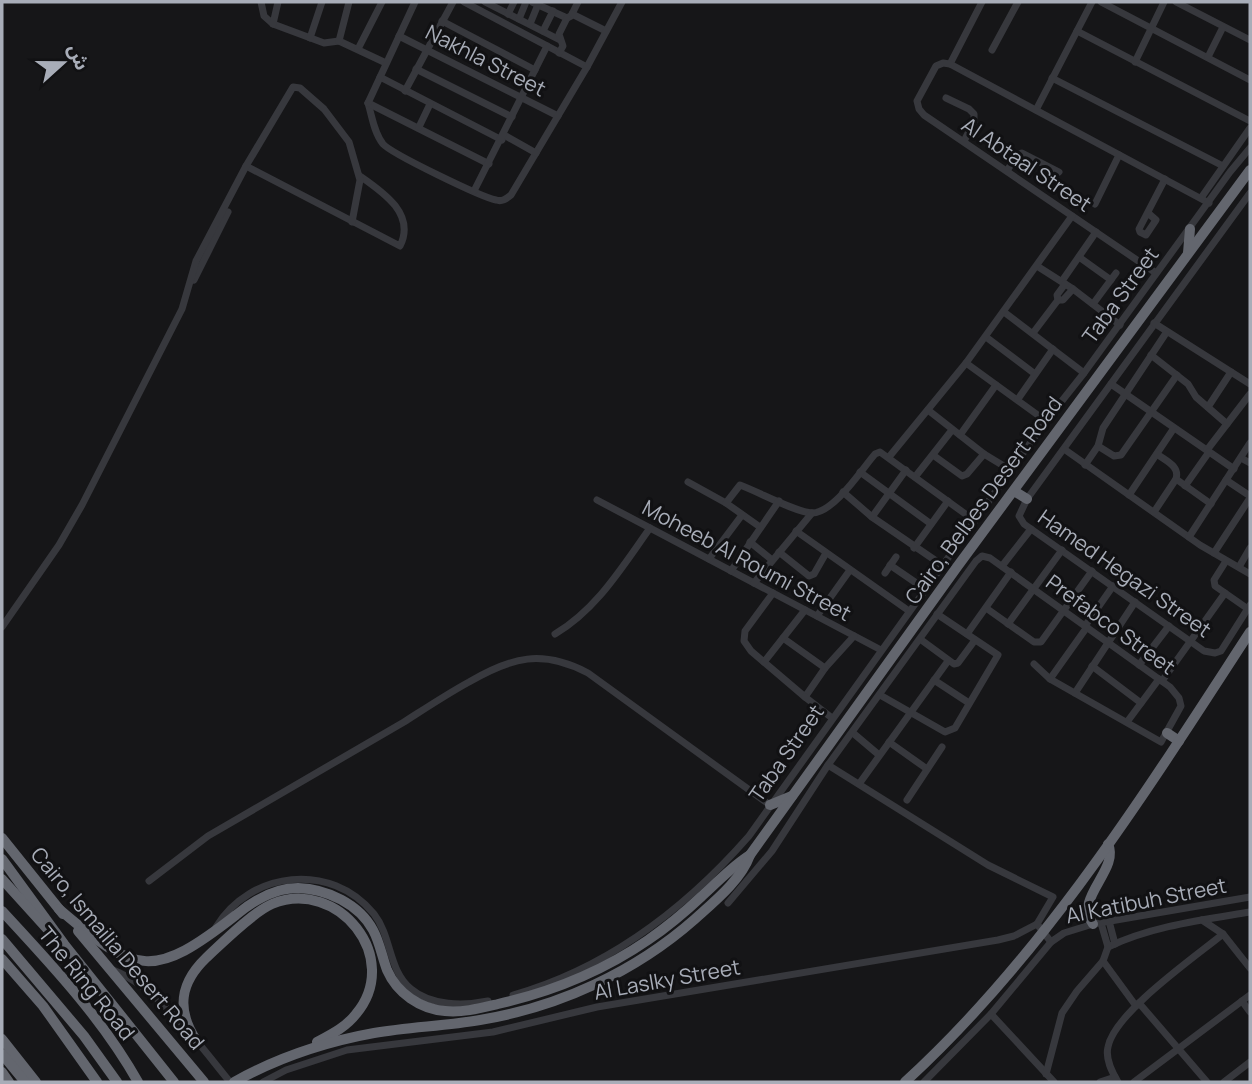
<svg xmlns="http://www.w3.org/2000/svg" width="1252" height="1084" font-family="Manrope,'Noto Sans Arabic',sans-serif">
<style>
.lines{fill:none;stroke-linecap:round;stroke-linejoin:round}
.minor{stroke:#37383d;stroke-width:7}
.highway{stroke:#63666e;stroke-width:10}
.labels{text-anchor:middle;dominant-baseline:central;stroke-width:6;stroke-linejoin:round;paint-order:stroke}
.street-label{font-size:21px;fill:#a8adb8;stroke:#111113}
</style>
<rect width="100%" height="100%" fill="#161618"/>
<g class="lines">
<g class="minor">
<polyline points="261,2 264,16 273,24 324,43 339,41 386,63"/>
<polyline points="464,2 587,67"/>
<polyline points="485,2 560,40"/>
<polyline points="532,2 567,18 571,16 578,2"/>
<polyline points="1101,2 1250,80"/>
<polyline points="1176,2 1250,40"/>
<polyline points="508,14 514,2"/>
<polyline points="572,14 606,31"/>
<polyline points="519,19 526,2"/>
<polyline points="442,21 535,70"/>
<polyline points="273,24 278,2"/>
<polyline points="530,24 539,2"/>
<polyline points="543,31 553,11"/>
<polyline points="1077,31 1250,121"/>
<polyline points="399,36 558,116"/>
<polyline points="310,38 322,2"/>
<polyline points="339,41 349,2"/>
<polyline points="358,49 382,2"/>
<polyline points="992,50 1018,2"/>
<polyline points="559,53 563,46 559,34 567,18"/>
<polyline points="1208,57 1223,27"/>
<polyline points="1135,62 1164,2"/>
<polyline points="950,64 982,2"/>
<polyline points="416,69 512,117"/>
<polyline points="380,77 502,140"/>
<polyline points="1052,78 1223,166"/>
<polyline points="405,91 453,2"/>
<polyline points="946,98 969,109 974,114 974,122 964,141"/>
<path d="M368,103C372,116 374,133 383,144C392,154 481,197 496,200C502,202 506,199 511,195L587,67L622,2"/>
<polyline points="368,103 489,164"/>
<polyline points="368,103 415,2"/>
<polyline points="1036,110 1092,2"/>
<polyline points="419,127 430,104"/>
<polyline points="504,135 536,153"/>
<path d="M246,166L400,246C416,214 383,192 360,176"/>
<polyline points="1007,171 1016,156 1022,153 1059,172"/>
<polyline points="474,191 547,46"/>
<polyline points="1250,193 1027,499 1019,516 1024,524 1204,651 1215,653 1221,651 1250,605"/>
<polyline points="1201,198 1250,128"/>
<polyline points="1095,204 1119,155"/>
<polyline points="1148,213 1156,220 1146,235 1140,232 1139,229 1165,179"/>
<polyline points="1079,257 1111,280"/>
<polyline points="1037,266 1073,289 1120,325"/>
<polyline points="1156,273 924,115 919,109 917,101 936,66 943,63 950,64 1209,203"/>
<polyline points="194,280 228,212"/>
<polyline points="1062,281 1096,232"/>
<polyline points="1058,300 1063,300 1073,289"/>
<polyline points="1093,304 1116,273"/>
<polyline points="1004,312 1084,373"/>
<polyline points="1154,323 1250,384"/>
<polyline points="1033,333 1058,300 1057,295 1065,284"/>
<polyline points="986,337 1035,374"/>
<polyline points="1151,355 1188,384 1196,397 1227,424"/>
<polyline points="966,363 1046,421"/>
<polyline points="1111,384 1234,469"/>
<polyline points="1018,399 1053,349"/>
<polyline points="1208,407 1231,372"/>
<polyline points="928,410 984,454 1012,471"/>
<polyline points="960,435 996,385"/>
<polyline points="1098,446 1114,456 1121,455 1177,375"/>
<polyline points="1064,449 1200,545 1250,574"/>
<polyline points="1207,450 1250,394"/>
<polyline points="933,455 962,476 967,474 984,454"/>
<polyline points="889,457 966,363 1072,216"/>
<polyline points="1241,458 1250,463"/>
<polyline points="1085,465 1098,446 1103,428 1166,333"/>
<polyline points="860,472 931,524"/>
<polyline points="915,477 952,430"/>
<polyline points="1176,479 1211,504"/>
<polyline points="1226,480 1250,496"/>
<polyline points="688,482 726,503 760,527"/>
<polyline points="1185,486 1209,452"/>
<polyline points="843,492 872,517 942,565"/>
<polyline points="1129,495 1174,428"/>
<polyline points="597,500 881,650"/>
<path d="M726,503L740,485C759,492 795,512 812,513C834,513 862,469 875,454L880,452L975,521"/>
<path d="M1154,512L1176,479C1180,466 1166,461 1157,454"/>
<polyline points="872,517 906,470"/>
<polyline points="796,531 909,611"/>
<polyline points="1189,537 1250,443"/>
<polyline points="750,542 772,560"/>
<polyline points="914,548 948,501"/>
<polyline points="779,552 809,576 814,574 826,553"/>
<polyline points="1214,553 1250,498"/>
<polyline points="709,559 742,515"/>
<polyline points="1226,561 1214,580 1215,586 1248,609"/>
<polyline points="890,565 925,589"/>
<polyline points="1002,566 1031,529"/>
<polyline points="1239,567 1250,548"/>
<polyline points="731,571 779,501"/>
<polyline points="885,573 896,557"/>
<polyline points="754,583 812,513"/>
<polyline points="773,593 745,631 744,641 751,651 805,697 825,668 854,636"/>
<polyline points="986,608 1034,642 1041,642 1092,571"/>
<polyline points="817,616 850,570"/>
<polyline points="1008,624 1062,550"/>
<polyline points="1085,626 1113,586"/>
<polyline points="2,627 59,545 82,505 182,309 196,261 246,166 293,87 300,88 324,109 349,142 360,180 352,222"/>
<path d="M555,634C597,609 622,567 650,528"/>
<polyline points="967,634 1011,572"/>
<polyline points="783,638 825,668"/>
<polyline points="920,639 954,664 958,663 975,640"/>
<polyline points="764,662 805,610"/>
<polyline points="1139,665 1169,626"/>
<polyline points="1092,666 1141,703"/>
<polyline points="1050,679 1087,627"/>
<polyline points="934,680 969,703"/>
<polyline points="1162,681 1225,593"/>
<polyline points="1075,693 1135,602"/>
<polyline points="880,695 945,732 955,728 998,655 937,614"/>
<polyline points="805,697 832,718"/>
<polyline points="1127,722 1159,679"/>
<polyline points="853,733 879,755"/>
<polyline points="889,742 927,769"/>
<polyline points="828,765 988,865 1053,897 1037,924"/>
<polyline points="859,784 948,661"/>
<polyline points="907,800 942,747"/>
<path d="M149,881L208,836L404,722C426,708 447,694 469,682C512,657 542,649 588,673L770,805"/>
<polyline points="728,903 772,851 828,765 976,561 982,556 990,558 1170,687 1179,698 1181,706 1161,742 1050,679 1034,664"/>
<polyline points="1202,920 1223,934 1250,968"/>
<polyline points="1109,921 1115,944"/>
<path d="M216,927C250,871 331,861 374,914C392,937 388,970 411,989C431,1006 464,1006 488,1001"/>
<path d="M1108,947C1152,926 1202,920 1250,912"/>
<polyline points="1103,961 1136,1006"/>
<path d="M113,970C160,989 198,1043 230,1082"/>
<path d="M513,995C608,968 685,909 749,836L1046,421L1084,373L1230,172L1250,148"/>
<polyline points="1242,1001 1250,1012"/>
<polyline points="1139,1003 1207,1082"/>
<polyline points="991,1014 1054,1082"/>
<polyline points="1046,1074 1062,1013 1077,991 1103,961 1108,947 1101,923"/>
<polyline points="263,1082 286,1070 347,1050 493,1032 597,1007 998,940 1014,936 1037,924 1051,942"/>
<polyline points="924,1082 991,1014 1051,942 1064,933 1093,924 1250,897"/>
<polyline points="1100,1082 1115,1077"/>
<path d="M1118,1082C1112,1072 1105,1059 1108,1047C1114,1013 1195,957 1223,934"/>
<polyline points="1134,1082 1250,995"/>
<polyline points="1224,1082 1250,1062"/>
</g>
<g class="highway">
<polyline points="1188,253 1190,229"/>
<polyline points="1014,491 1027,499"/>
<polyline points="1167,733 1179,741"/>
<polyline points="770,805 792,796"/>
<polyline points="2,838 63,914"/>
<polyline points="2,859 64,944 174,1082"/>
<polyline points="2,879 49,931"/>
<path d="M59,909C137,976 154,979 236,915C254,900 274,888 298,888C327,889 359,904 373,930C380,943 382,957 387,970C397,993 420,1009 445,1011C462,1013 481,1008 498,1004C551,992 603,971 648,940C667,927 685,912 702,896C718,882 732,866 750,855"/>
<path d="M2,911C51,964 102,1018 138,1082"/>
<path d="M1093,924C1073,898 1120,870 1108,844"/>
<polyline points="78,931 204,1082"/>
<polyline points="2,939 84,1036 117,1082"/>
<polyline points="2,959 43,1006 97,1082"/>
<polyline points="2,1039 36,1082"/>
<path d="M196,1040C176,1009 180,983 206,958C222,943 253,912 272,904C338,877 403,958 356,1014C346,1027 332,1034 317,1042"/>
<polyline points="2,1054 25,1082"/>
<polyline points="2,1072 9,1082"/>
<path d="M234,1082C279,1057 324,1042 374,1033C409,1027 445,1026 480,1020C559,1007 635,972 695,919C715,901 741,880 750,855L957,567L1250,170"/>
<path d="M905,1082C1045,954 1147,790 1250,632"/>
</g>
</g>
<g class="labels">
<g class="street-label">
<text transform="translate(486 60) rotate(27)">Nakhla Street</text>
<text transform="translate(1027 164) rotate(34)">Al Abtaal Street</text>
<text transform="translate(1120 295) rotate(-54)">Taba Street</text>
<text transform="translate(983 500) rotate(-54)">Cairo, Belbes Desert Road</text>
<text transform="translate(747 560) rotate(28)">Moheeb Al Roumi Street</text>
<text transform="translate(1125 573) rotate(35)">Hamed Hegazi Street</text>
<text transform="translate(1111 624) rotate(36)">Prefabco Street</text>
<text transform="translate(786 753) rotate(-55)">Taba Street</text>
<text transform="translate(1146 900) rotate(-11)">Al Katibuh Street</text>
<text transform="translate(118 948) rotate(50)">Cairo, Ismailia Desert Road</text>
<text transform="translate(667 979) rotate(-10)">Al Laslky Street</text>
<text transform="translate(87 983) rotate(51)">The Ring Road</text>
</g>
</g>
<rect width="1252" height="1084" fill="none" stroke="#a8adb8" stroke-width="7"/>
<g transform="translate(63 63) rotate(69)" stroke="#111113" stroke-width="5" paint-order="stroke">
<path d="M0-5L12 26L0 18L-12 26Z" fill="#a8adb8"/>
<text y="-10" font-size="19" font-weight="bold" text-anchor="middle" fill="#a8adb8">ش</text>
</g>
</svg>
